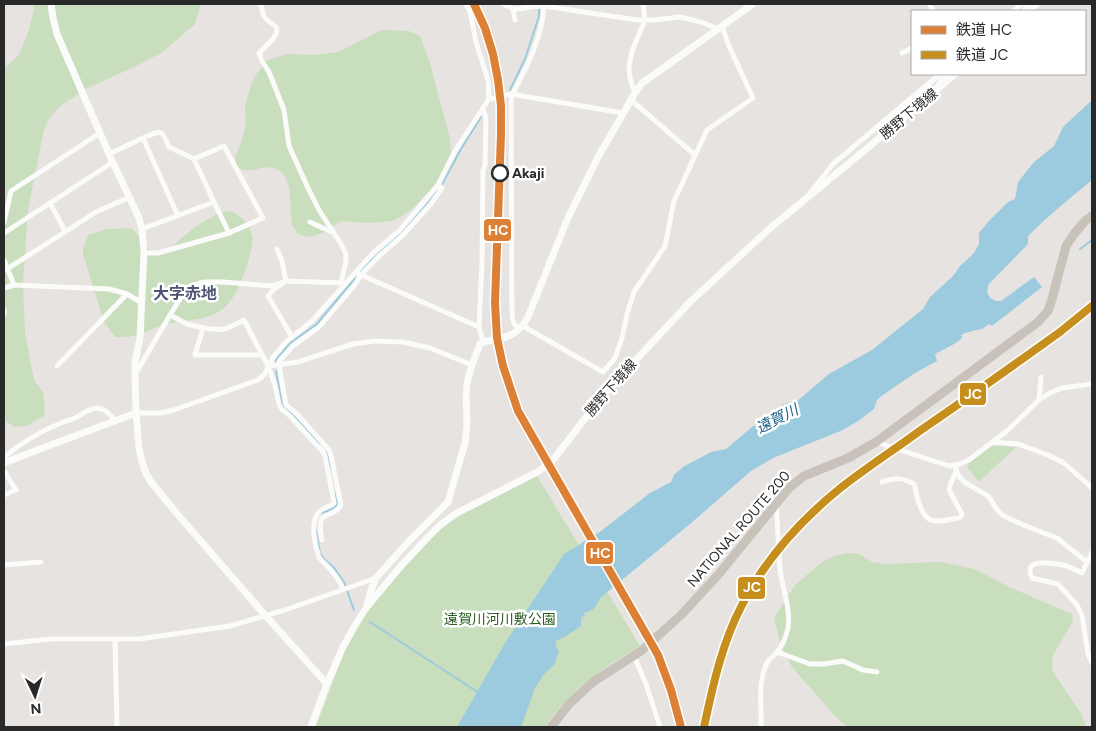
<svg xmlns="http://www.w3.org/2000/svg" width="1096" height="731" font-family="Figtree,'Noto Sans JP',sans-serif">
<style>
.green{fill:#c9debd}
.water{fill:#9ccbdf}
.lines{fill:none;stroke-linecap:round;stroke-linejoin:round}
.stream{stroke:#9ccbdf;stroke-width:2}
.street{stroke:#fbfbfa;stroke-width:5}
.secondary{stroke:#fbfbfa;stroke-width:7}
.highway{stroke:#c8c2bb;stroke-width:9}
.rail-1-casing{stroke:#fff;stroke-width:11}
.rail-2-casing{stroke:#fff;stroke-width:11}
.rail-1{stroke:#dc8036;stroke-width:8}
.rail-2{stroke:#c68e1c;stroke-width:8}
.stop-dot{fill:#fff;stroke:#292929;stroke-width:2.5}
.labels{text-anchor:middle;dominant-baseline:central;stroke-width:5;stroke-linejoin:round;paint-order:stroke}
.street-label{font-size:14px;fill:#292929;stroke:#fff}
.stop-label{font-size:14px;font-weight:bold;fill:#292929;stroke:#fff;text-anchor:start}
.park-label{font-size:14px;fill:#2d5c23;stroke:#fff}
.water-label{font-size:15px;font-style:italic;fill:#1e6088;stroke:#fff}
.quarter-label{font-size:16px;font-weight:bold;fill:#4f5574;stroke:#fff}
.line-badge{stroke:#fff;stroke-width:2}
.badge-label{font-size:14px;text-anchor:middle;font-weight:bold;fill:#fff}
</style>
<rect width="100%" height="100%" fill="#e6e3e0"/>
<g class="green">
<polygon points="35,4 201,4 195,24 161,53 136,66 86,89 60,106 49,119 44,129 28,209 23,283 25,333 34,380 43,392 45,406 44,416 26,426 14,427 6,421 4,405 4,69 19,55 29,30"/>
<path d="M382,30L409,31L420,36L430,63L450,139L451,158L444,175L415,206L404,215L392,221L367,223L342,221L333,226L326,232L308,237L298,234C296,231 293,227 292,224C288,208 296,179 276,169C261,162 250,178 235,165L236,154L241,143L246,124L245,106L251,85L255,76L266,61L286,54L315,55L338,52Z"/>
<path d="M229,211C240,214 249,224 252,235C255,244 244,276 239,286C236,293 230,303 224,308C209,321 188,319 170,323C160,325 151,330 141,334C133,337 124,337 115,337L104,322L83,254V249L88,235L107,229L131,228C139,235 144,244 152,253L172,247L184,236L198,225L219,213Z"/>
<polygon points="990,446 1016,447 980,481 976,479 968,468 969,461"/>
<path d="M537,476L640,646C604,667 568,692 545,727H316L345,650L361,620L402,567L440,529L461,515Z"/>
<polygon points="847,553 859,554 872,562 885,564 940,562 975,569 1009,587 1072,614 1073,621 1052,657 1053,672 1082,715 1086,727 847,727 834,715 792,667 781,646 774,618 795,585 822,562 834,556"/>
</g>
<path class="water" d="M1092,100V180C1070,198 1048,216 1028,236V244L989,284C984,294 991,302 1001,301L1034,277L1042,287L992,326L989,324L982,329C978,329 977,330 973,331C968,333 968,331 961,335L962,338L956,343L935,354L937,361L915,373L880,397L877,400L874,409L858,421L843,430L773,458L751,471L690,524L600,598C596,606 594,612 584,612L585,616L581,617V626L566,636L556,641V647L559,651L554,665L544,674L535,688L521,727H457L505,643L564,554L601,531L650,493L671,482L674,475L683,467L711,452L726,449L753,426L765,425L777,417L783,404L796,402L829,374L872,350L923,309L930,297L953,276L960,266L974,253L979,244V233L988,222L1008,202L1015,199L1018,182L1034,162L1054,146L1063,127Z"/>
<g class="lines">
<g class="stream">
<polyline points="510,90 525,59 539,16 539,6"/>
<polyline points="441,186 461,149 481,117"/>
<polyline points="1080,249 1092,240"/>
<path d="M361,271C373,258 386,247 399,235C413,221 426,206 438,190"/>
<polyline points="275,361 290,343 317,324 355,278"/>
<polyline points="276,371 282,405 298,420 319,444"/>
<polyline points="325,451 328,454 330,468"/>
<polyline points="322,513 335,508 337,503 334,492"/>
<polyline points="316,531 320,553 323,558 334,568 344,582 354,610"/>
<polyline points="370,622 479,693"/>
</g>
<g class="street">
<path d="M261,4C262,8 262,12 264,16C267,22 273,23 276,27C281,34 264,48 259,53L262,61L269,72L284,110L289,146L308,188L319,210L341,244L346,254V261L341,283"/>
<polyline points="504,4 513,9"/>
<polyline points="929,4 934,11"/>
<polyline points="1013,11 1022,4"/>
<polyline points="1024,11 1028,4"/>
<path d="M515,20L513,9C523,9 533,6 544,6"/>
<polyline points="902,53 912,48"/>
<polyline points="937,87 941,80 947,74"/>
<polyline points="635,93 630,78 629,67 632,51 645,20 643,4"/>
<path d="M489,99L511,94L514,91C528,65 542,37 544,6L637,20H654L680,17L701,22L718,29"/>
<polyline points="630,99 695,155"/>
<polyline points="483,109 486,118 485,165 483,171 482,262 479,327 483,342"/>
<polyline points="143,138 178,216"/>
<polyline points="109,154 143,138 158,132 163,134 169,147 194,159 214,202 142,229"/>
<polyline points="810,193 833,164 940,74"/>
<polyline points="214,202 229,233"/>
<polyline points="50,203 65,231"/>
<polyline points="4,222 11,191 100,133"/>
<polyline points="310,222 334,233"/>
<polyline points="4,233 113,162"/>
<polyline points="277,249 282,261 286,281 273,290 268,296 292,337"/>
<polyline points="144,253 158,253 229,233 263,218 224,146 194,159"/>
<polyline points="4,260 14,285 109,289 127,294 142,303"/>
<polyline points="7,269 96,212 130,197"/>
<polyline points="359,274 479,327"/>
<polyline points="4,288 14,285"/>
<polyline points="4,309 4,314"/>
<polyline points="170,315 187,324 203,328"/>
<polyline points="523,326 603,372 615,358 622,338 627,314 634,292 665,246 674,201 707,130 753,98 728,44 722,26"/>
<path d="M519,330C514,325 512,321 512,314L511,94L623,113"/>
<path d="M262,355H195L203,328C225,331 225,330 244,320L268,366L275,385L279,404L281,408L291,417L324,453L325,456L334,503C330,507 324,507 320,511C309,520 315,546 319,557C322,562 327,565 331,570C336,576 340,582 343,589"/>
<polyline points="57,366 127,294"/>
<polyline points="268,366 298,362 353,344 375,341 403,342 430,348 472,365"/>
<polyline points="136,373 170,315 185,291 191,286 204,282 223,282 271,286 286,281 343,283"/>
<polyline points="1039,400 1041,377"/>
<polyline points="136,413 161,413 174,410 258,380 264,375 274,356 287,341 312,321 373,253 399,231 438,185 455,151 489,99 488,80 476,42 470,12 466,4"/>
<polyline points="876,442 949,466 960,464 969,460 1007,431 1039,400 1050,393 1062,388 1092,384"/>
<polyline points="993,442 1018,444 1048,455 1064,463 1092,488"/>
<path d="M4,457C20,444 41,431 61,423C65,421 71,420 75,418C82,415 89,408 97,408C105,408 111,415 115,421"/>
<polyline points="955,466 958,475 964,482 988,496 998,511 1004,516 1028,527 1057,538 1087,562"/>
<polyline points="4,471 16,490 4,495"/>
<path d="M882,482C896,478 901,477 914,484C916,489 916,495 918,500C926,527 935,522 958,518L961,517L962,514L949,490L950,486L956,471"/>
<path d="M322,540C315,505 331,522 341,505L331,456L329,450L296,413L286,405L279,365L280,360L293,346L319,327L354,286L361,275L379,256L401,237L430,205L442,188L438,185"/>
<path d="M1092,552L1082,573C1076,570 1070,567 1063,565C1052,563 1022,557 1032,578L1058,584L1077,605L1082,615L1088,654L1092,663"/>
<polyline points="4,565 41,562"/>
<polyline points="115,639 117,727"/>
<polyline points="4,644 50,639 139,639 230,626 285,610 376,578"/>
<polyline points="777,652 810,664 824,664 843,661 863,670 877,672"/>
<polyline points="634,656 646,684 660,727"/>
<path d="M761,727C762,706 757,684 767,663C769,659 774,656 777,652C783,645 786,637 788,628C791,607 782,589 780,568C778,547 778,525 776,504"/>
</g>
<g class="secondary">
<polyline points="51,4 53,18 57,34 109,154 139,218 142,229 144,253 140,338 135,362 135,376 136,413 139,448 142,462 146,473 151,482 179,516 265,615 327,684"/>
<polyline points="1028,11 1037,4"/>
<polyline points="4,463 40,449 136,413"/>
<path d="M367,606L370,593L376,578L410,540L448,502L465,443L467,424L466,395L467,383L472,365L480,344L483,342C503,338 518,337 528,317L567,220L598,157L635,93L642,83L655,74L753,4"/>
<polyline points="311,727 327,684 342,649 354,627 366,608 400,567 429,536 439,526 455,514 539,471 553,460 603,395 691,301 768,230 900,121 955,74"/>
</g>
<polyline class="highway" points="551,727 569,704 593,682 641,651 681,615 718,575 789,488 804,476 848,458 876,442 1038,322 1048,311 1052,299 1066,246 1074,234 1085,221 1092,216"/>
<defs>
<polyline id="rail-1" points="474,4 485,28 493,54 498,80 501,106 501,134 495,303 497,338 503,366 518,411 658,655 671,690 681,727"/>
<path id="rail-2" d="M704,727C713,685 722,643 742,605C765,560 799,522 838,490C864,469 894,450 921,430C968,398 1014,365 1060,332L1092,306"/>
</defs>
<use href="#rail-1" class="rail-1-casing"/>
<use href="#rail-2" class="rail-2-casing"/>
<use href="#rail-1" class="rail-1"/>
<use href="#rail-2" class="rail-2"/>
</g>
<circle class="stop-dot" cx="500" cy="173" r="8"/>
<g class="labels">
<g class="street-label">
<text transform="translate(909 114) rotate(-40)">勝野下境線</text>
<text transform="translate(611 388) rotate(-49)">勝野下境線</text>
<text transform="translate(739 529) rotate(-49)">NATIONAL ROUTE 200</text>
</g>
<g class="stop-label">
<text x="512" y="173">Akaji</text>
</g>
<g class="park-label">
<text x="500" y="619">遠賀川河川敷公園</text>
</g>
<g class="water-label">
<text transform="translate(777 419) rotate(-27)">遠賀川</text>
</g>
<g class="quarter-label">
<text x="185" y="293">大字赤地</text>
</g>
</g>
<g class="line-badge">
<rect x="483" y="218" width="29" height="24" rx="5" fill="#dc8036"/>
<rect x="959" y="382" width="28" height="24" rx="5" fill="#c68e1c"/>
<rect x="585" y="541" width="29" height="24" rx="5" fill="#dc8036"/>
<rect x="737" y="576" width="29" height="24" rx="5" fill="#c68e1c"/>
</g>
<g class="badge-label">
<text x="498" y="235">HC</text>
<text x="973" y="399">JC</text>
<text x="600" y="558">HC</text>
<text x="752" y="592">JC</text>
</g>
<rect width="1096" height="731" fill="none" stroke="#292929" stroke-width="10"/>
<rect x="911" y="10" width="175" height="65" fill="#ffffff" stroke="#a9a9a9"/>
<rect x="921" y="26" width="25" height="8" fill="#dc8036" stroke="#a9a9a9"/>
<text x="956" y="35" font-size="15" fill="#292929">鉄道 HC</text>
<rect x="921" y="51" width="25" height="8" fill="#c68e1c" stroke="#a9a9a9"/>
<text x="956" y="60" font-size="15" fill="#292929">鉄道 JC</text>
<g transform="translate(35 696) rotate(176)" stroke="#ffffff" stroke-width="4" paint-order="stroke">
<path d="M0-4L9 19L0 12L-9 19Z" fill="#292929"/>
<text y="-8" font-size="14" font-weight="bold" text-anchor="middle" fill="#292929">N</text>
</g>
</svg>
